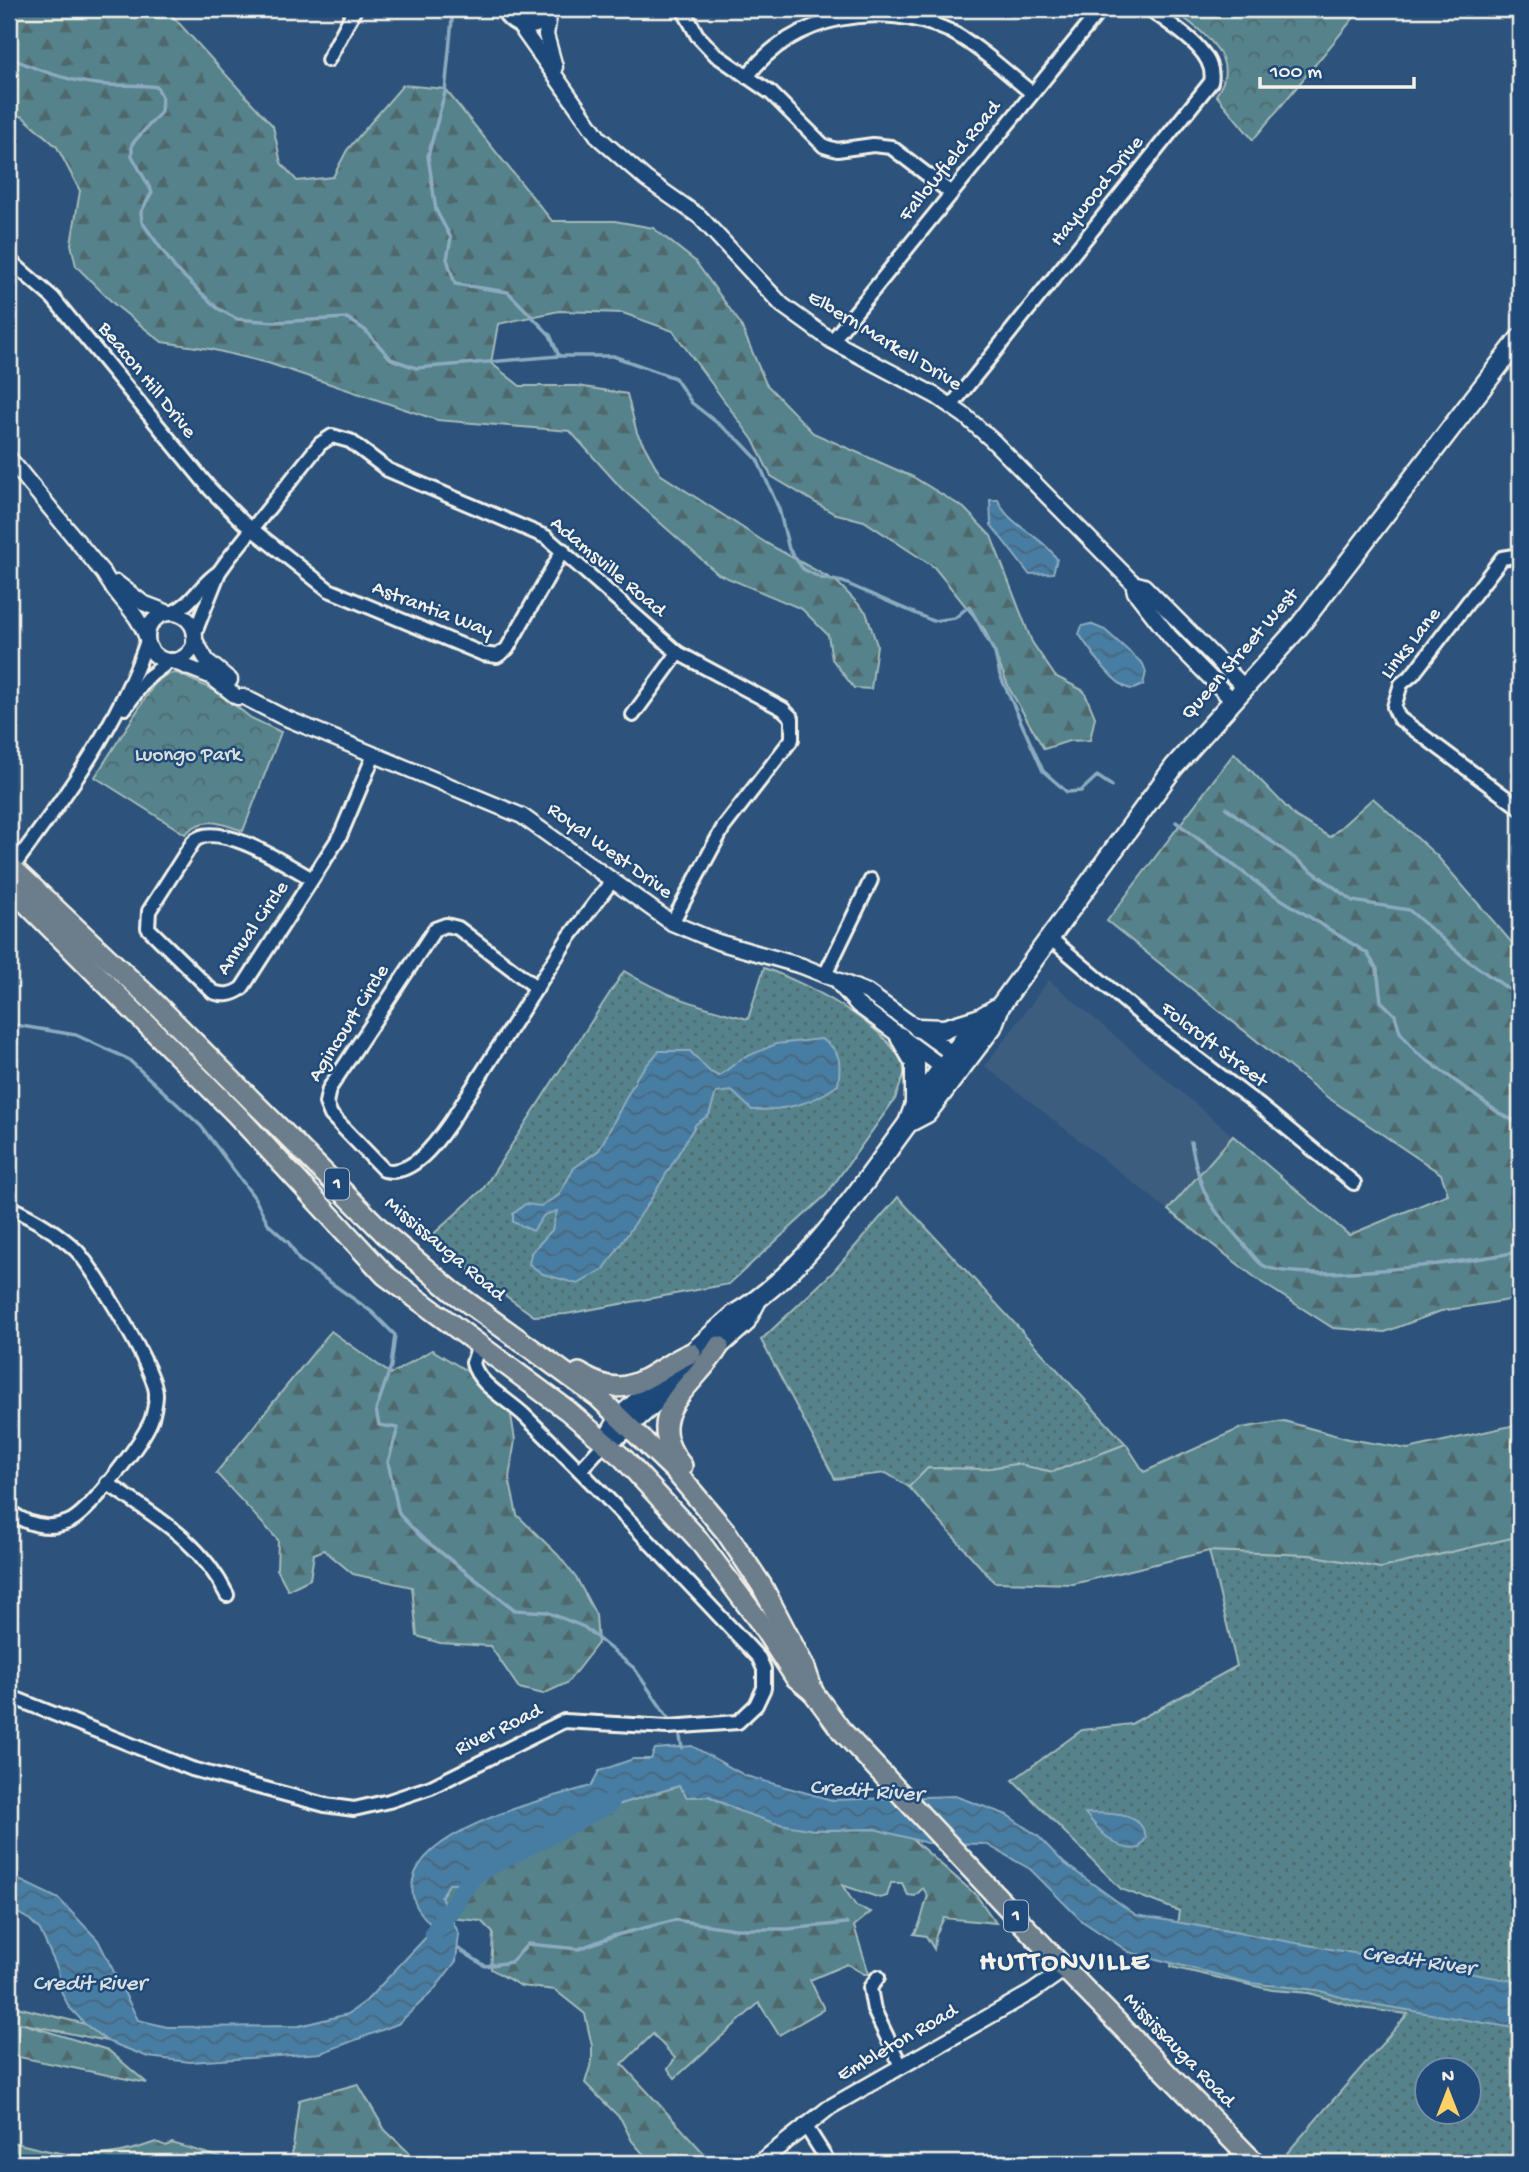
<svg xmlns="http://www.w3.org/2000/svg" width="1529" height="2172" font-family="'Gochi Hand',sans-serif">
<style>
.built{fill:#3e5d7f}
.grass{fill:url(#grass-dots);stroke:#a4baba;stroke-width:2;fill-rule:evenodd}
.forest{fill:url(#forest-firs);stroke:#a4baba;stroke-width:2}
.park{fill:url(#park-crowns);stroke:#a4baba;stroke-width:2}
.water{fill:url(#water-waves);stroke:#8cabbf;stroke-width:2}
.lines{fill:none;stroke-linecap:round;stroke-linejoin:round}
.stream{stroke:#8cabbf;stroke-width:3.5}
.river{stroke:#477da3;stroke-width:19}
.minor-casing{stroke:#f4f1e8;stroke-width:18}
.tertiary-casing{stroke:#f4f1e8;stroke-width:19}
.secondary-casing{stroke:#f4f1e8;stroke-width:23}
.primary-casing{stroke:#f4f1e8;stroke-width:24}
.minor{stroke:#1f4a7a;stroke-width:12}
.tertiary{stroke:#1f4a7a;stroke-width:14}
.secondary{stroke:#1f4a7a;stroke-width:18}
.primary{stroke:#6c7d8b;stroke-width:19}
.labels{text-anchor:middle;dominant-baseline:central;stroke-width:5;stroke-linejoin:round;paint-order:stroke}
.shield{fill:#1f4a7a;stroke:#b4bfc7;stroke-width:2}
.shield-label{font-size:19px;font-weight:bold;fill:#f4f1e8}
.street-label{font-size:21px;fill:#f4f1e8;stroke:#1f4a7a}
.park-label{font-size:21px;fill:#dce0da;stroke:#1f4a7a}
.water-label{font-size:23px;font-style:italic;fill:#dae0de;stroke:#1f4a7a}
.district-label{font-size:28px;font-weight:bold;letter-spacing:2px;fill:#f4f1e8;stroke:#1f4a7a}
</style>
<defs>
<pattern id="grass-dots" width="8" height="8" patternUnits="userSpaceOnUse" patternTransform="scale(1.75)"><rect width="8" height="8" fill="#55828b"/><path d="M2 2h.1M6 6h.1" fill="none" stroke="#50686c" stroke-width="1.8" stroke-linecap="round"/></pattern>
<pattern id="forest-firs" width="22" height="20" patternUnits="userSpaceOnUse" patternTransform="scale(1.75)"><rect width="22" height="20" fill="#55828b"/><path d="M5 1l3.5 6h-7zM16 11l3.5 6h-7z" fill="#50686c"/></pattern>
<pattern id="park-crowns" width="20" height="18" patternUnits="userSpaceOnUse" patternTransform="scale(1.75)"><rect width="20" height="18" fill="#55828b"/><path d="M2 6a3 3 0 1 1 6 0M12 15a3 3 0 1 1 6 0" fill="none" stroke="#50686c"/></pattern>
<pattern id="water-waves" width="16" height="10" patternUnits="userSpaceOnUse" patternTransform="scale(1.75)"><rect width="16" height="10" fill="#477da3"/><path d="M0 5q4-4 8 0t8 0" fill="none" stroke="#486579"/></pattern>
</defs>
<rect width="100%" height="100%" fill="#2d537c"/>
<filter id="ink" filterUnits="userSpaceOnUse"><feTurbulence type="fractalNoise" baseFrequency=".0143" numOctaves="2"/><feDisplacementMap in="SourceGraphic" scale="14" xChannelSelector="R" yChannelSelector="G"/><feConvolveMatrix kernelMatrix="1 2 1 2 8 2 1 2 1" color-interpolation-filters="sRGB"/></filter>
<g filter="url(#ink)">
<polygon class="built" points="1049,980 1233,1136 1168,1210 985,1066"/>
<g class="grass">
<path d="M764,968C804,982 896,1028 905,1072L895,1099L826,1195L729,1284L566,1314L534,1316L427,1240L483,1189L624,971C663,995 704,1008 748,1019Z"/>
<polygon points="898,1197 1126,1444 1053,1472 1016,1464 984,1469 928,1468 909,1487 886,1473 835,1479 761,1340 833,1272"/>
<path d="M1520,1536V2163H1297L1287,2153L1408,2014L1359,2008L1309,1993L1272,1990L1171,1967L1179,1911L1121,1889L1013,1780L1082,1730L1131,1724L1237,1666L1209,1551L1310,1555L1381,1568ZM1428,2070H1470V2112H1428Z"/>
</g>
<g class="forest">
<polygon points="9,9 166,9 273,126 281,163 297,181 333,177 347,150 403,85 445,89 552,221 615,221 653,228 695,261 740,323 766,384 813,433 913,477 964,508 991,536 1032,642 1055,676 1084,691 1095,717 1090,740 1069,741 1044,749 1010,690 985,630 934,567 864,521 833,513 771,476 753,440 673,331 623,313 559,311 498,324 491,363 520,386 578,386 627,394 637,433 660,474 766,543 837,582 866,612 877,645 871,689 854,688 832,659 828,635 802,609 718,574 622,489 570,431 437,420 268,363 210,349 162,342 114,304 76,266 71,244 80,191 57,147 23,117 9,113"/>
<polygon points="1234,753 1295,816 1330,837 1373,798 1437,856 1520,952 1520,1303 1509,1300 1441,1311 1385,1332 1333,1328 1261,1282 1168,1210 1233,1136 1349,1235 1448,1194 1441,1174 1327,1097 1107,921"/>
<polygon points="331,1331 391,1374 432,1350 467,1371 510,1409 515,1440 509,1478 517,1515 558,1555 577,1579 596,1615 598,1643 567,1683 543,1694 519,1688 490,1646 440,1643 417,1636 412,1587 353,1574 324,1550 314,1554 310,1579 288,1590 277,1569 278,1540 216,1473"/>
<polygon points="1284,1421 1349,1439 1408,1449 1520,1424 1520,1536 1381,1568 1310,1555 1209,1551 1073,1584 994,1582 909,1487 928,1468 984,1469 1016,1464 1053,1472 1126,1444 1144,1472 1241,1428"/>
<path d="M679,1786L687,1797L709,1796L739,1811L814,1830L875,1829L911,1838L976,1895L996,1923L944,1918L936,1934L934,1949L926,1936L914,1934C922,1925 923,1908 928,1896L923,1888L915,1896L908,1895L902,1883H891L887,1896L880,1898L842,1885L856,1906L871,1912L854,1926L869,1974H864L847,1964L810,1980L824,2009L779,2035L759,2003L675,2078L668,2069L675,2058L653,2034L622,2064L713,2163H651L632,2141L621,2119L585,2083L592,2060V2046L585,2014L555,1990L521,1986L491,1969L493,1933L481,1921L450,1918L441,1897L449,1884H458L483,1867L536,1848L562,1822Z"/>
<polygon points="9,2005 85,2024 107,2041 20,2023 108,2050 147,2083 9,2055"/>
<polygon points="358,2084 385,2130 420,2163 291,2163 299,2100"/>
<path d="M9,2141C65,2157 100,2163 156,2142L166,2146L172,2143L239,2163H9Z"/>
</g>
<g class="park">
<path d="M1172,9H1361L1253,140L1216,95C1244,57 1199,30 1172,9Z"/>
<path d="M177,673L218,692L251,718L281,732L243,831C221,823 204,815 185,834L95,777L155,683L167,674Z"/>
</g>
<g class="water">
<path d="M990,500H998C1009,527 1042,535 1057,559L1053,573L1029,574L991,525Z"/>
<path d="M1090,624L1105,630L1143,664L1146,672L1143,685C1140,686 1137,688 1133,689C1116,690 1088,647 1079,634L1082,626Z"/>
<path d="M821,1039C842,1050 841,1064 838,1085C811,1105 785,1110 752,1110L732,1091L716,1093L709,1115L696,1124L650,1201L604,1269L578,1284L543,1274L529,1264L531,1253L552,1230L557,1211L544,1215L533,1231L513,1222V1214L525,1204L541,1206L559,1195L574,1168L599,1150L638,1075L659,1051H690L710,1072L719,1076L741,1059L776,1044Z"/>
<path d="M692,1746L746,1776L832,1800L955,1796L1007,1815L1038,1836L1064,1863L1136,1915L1520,1982V2029L1354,2001L1317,1990L1250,1983L1129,1952L1082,1921L1030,1869L986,1844L927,1843L875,1829L814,1830L774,1823L739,1811L709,1796L687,1797L679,1786L562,1822L536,1848L483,1867L458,1884H449L441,1897L459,1934L456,1961L433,1991L398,2024L321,2053L190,2062L148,2057L107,2041L85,2024L69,2007L61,1991L58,1970L40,1930L30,1920L9,1908V1875L59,1899L98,1940L138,2020L167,2027L299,2026L348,2014L366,2001L429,1934L431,1925C426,1919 418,1911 415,1903C389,1834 547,1799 591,1786L599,1771L633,1759H651L655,1749Z"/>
<path d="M1085,1813C1107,1814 1142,1810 1146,1838L1139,1848C1116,1853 1098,1829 1085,1813Z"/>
</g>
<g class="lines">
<g class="stream">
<polyline points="453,9 445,92 428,156 436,210 451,238 447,259 455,284 508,292 550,335 559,356"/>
<path d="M9,57C39,71 73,83 108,85C125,86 140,84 157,87L162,97L161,112L132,144V156L152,192L141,212L142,222L175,268L217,308L237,319L275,322L347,318L365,330L391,359L416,368L559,356H613L675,378L692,403L740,441L757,459L779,509L789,549L803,569L821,578L843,582L933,621L955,618L969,606L995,653L1000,675L1043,771L1067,792L1081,791L1097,776L1112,786"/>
<polyline points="1226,808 1353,901 1409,910 1467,960 1520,997"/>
<polyline points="1176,822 1268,891 1367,953 1377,969 1381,1001 1395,1015 1400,1032 1416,1052 1499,1113 1520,1124"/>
<polyline points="9,1024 76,1035 128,1059 201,1126 254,1197 269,1225 289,1243 299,1260 372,1312 395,1335 391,1366 376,1410 379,1425 398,1428 388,1462 399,1514 421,1537 515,1610 547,1612 584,1627 634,1668 669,1719"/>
<path d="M1191,1142C1201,1194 1206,1201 1240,1240C1247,1247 1254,1258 1261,1264C1292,1286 1480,1261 1520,1251"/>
<polyline points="680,1737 682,1748"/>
<polyline points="459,1949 485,1966 511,1962 528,1944 579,1949 613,1936 675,1920 735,1929 788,1929 847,1923"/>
</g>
<polyline class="river" points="434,1933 474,1874 610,1803"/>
<defs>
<g id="minor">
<polyline points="683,9 697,35 716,55 771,93 824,146 837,150 873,145 891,147 951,193"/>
<polyline points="328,60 355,9"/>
<path d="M747,77C792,14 882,0 950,31C980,47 1006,72 1032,93"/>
<polyline points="9,260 53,298 211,490 243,522 329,590 483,654 497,656 507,649 563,550"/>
<polyline points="832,341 1101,9"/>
<path d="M951,406L1211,82C1218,51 1171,26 1150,9"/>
<polyline points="1520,555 1502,558 1413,674 1401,684 1394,707 1399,718 1520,808"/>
<path d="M172,613C195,602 199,585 219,572"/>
<polyline points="194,635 219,572 229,558 320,444 332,436 350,441 388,470 546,537 678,653 783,709 792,718 792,739 723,828 672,923"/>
<polyline points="125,708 147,678 171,660"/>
<polyline points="633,715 678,653"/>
<path d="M9,872C63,799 117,728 147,641"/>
<path d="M312,879C288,865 216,818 193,842L149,911L148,928L213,992C224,996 232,995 242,988L340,836L374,755"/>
<polyline points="1050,938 1147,1020 1260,1106 1354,1183"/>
<polyline points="825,975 871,880"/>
<path d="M537,988L458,928L446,925L435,929L329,1089L326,1103L331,1115L384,1170C412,1177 436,1143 450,1123L567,940L612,881"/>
<path d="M9,1207C33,1218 56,1231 76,1250C94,1268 156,1371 156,1394C156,1402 153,1418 149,1425C139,1445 88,1515 68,1522C47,1531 26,1524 9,1511"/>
<polyline points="580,1470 605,1443"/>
<path d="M107,1483C156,1517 200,1540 227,1595"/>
<path d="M9,1696L192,1769L325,1805L354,1809L389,1801L431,1787L564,1721L668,1727L738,1722L756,1705L764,1688V1669L759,1658C682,1576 605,1494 525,1416C509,1400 478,1385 473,1363L479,1345"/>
<polyline points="878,1977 870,1988 874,2010 901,2066"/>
<polyline points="805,2125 829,2163"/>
</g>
<g id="tertiary">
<path d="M503,9C513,31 542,33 551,9"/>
<polyline points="549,15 546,35 555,67"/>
<polyline points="520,26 599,138 646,179 700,217 782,305 832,341 936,396 965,416 992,440 1133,583 1144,586 1244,687"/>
<path d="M9,458L104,574C117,598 138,612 147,638"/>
<polyline points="117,583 143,603 169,613"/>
<polyline points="1133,583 1135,592 1170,637 1233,701"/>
<circle cx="171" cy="637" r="24"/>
<polyline points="194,639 207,661 230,680"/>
<polyline points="172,661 210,676 237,697 244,697 281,716 522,816 672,923 718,942 802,966 867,992 960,1059"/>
<polyline points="840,985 858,1005 949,1072"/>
<polyline points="759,2163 830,2107 1032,1992 1065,1969"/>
</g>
<g id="secondary">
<polyline points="918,1028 944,1029 980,1018"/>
<polyline points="900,1037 915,1063 915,1104"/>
<polyline points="908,1123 927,1113 992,1027 1000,1006 1174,767 1297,629 1520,338"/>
<polyline points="619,1434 745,1323 756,1302"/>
<path d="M605,1443L620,1417L735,1314C806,1272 860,1188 908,1123L915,1104L980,1018L1000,1006"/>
</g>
<g id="primary">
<polyline points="9,865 151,999 387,1236 452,1291 598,1397 675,1471 726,1532 762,1586 805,1668 813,1692 841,1730 1065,1969 1255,2163"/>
<polyline points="9,886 236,1114 385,1275 567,1410 624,1459 697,1538 759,1621 795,1677 813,1692"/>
<path d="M579,1373C629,1407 650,1370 691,1353"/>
<path d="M682,1466C638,1413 695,1387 719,1346"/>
</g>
</defs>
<use href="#minor" class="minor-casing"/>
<use href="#tertiary" class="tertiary-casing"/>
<use href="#secondary" class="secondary-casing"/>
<use href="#primary" class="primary-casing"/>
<use href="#minor" class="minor"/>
<use href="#tertiary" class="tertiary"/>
<use href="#secondary" class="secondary"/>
<use href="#primary" class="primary"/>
</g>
</g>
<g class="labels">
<g class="shield">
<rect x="325" y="1168.5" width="24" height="31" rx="5"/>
<rect x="1004" y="1900.5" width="24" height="31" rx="5"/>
</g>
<g class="shield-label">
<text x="337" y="1184">1</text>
<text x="1016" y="1916">1</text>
</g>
<g class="street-label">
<text transform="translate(951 162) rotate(-51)">Fallowfield Road</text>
<text transform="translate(1098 192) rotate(-51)">Haywood Drive</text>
<text transform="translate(884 342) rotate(31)">Elbern Markell Drive</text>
<text transform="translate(146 381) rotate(51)">Beacon Hill Drive</text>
<text transform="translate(607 568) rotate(40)">Adamsville Road</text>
<text transform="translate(432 611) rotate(21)">Astrantia Way</text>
<text transform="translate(1412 644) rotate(-52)">Links Lane</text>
<text transform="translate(1241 655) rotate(-49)">Queen Street West</text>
<text transform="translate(609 852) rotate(36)">Royal West Drive</text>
<text transform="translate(254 929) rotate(-55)">Annual Circle</text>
<text transform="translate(350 1024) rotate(-58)">Agincourt Circle</text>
<text transform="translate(1213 1046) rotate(37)">Folcroft Street</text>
<text transform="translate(444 1250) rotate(40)">Mississauga Road</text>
<text transform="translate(499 1731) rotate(-26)">River Road</text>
<text transform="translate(898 2044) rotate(-30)">Embleton Road</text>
<text transform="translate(1178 2051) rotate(46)">Mississauga Road</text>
</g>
<g class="park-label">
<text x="188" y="756">Luongo Park</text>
</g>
<g class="water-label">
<text transform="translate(866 1792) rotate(4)">Credit River</text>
<text transform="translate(1418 1962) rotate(8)">Credit River</text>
<text x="89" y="1984">Credit River</text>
</g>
<g class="district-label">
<text x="1065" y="1963">HUTTONVILLE</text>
</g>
</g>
<rect width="1529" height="2172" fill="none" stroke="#1f4a7a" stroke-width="35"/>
<rect x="18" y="18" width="1494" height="2137" fill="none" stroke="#f4f1e8" stroke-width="2.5" filter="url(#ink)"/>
<g transform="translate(1448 2091)"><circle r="33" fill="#1f4a7a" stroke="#748da6" stroke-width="2"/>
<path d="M0-5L12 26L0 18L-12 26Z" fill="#ffd166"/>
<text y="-10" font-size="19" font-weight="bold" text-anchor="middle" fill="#f4f1e8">N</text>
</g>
<path d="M1260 77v10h154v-10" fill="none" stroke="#f4f1e8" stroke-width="3.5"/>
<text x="1270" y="77" font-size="21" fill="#f4f1e8" stroke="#1f4a7a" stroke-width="5" paint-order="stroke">100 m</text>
</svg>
